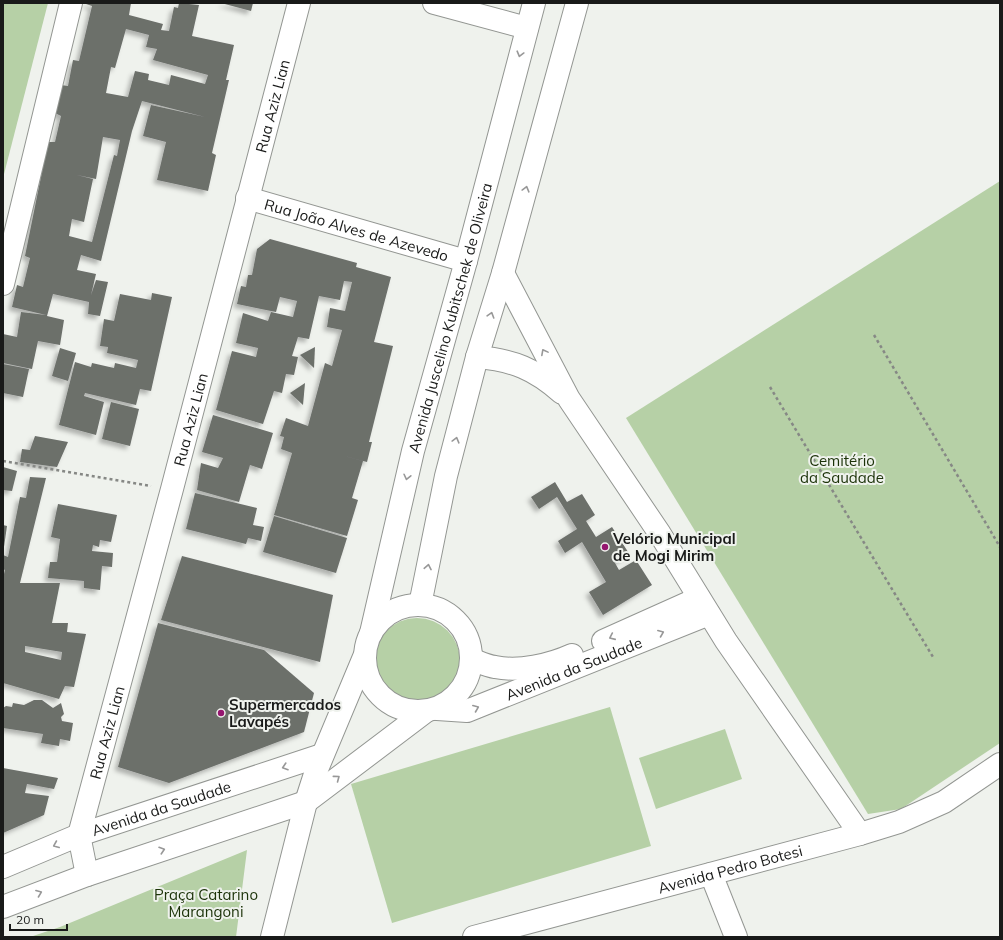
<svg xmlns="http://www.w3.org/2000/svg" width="1003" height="940" font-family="Mulish,sans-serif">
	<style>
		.green { fill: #b6d0a6 }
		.building { fill: #6c6f6b; fill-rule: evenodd; filter: url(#shadow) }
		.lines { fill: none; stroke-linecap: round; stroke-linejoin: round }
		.minor-casing { stroke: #939692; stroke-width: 24 }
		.secondary-casing { stroke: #939692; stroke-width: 24 }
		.path { stroke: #868885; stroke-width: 2.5; stroke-dasharray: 3 3; stroke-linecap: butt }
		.minor { stroke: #fff; stroke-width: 22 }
		.secondary { stroke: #fff; stroke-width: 22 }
		.oneway { stroke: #989898 }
		.poi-dot { fill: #95166f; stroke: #eff2ed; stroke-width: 1.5 }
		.labels { text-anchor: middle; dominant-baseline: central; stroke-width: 4; stroke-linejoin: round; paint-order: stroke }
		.street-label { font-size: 15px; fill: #191a19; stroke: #eff2ed }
		.park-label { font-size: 15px; fill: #1c3309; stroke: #eff2ed }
		.poi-label { font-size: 15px; font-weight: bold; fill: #191a19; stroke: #eff2ed; text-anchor: start }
	</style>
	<defs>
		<filter id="shadow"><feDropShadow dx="-3.5" dy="3.5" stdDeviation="2" flood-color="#0004"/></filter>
	</defs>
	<rect width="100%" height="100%" fill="#eff2ed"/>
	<g class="green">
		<polygon points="3,3 48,3 3,178"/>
		<polygon points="1000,181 1000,743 901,809 868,814 626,418"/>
		<circle cx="417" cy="661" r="43"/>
		<polygon points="610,707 651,846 392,923 351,784"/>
		<polygon points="725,729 742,779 656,809 639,758"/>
		<polygon points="247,850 236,937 30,937 60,927"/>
	</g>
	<g class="building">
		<path d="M83 3H131L129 15 163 24 161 30 169 31 174 7 178 8 179 3 199 5 192 36 234 45 226 80H229L212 153 216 155 208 191 157 180 166 142 143 136 151 105 205 117 142 101 132 131 101 261 81 255 77 270 96 274 91 295 96 280 108 282 100 316 88 314 89 302 53 294 47 316 64 320 60 345 38 341 32 369 3 363V334L17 337 21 312 46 315 12 307 17 285 23 287 30 258 25 256 48 142H55L61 116 51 111 61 85 68 86 73 60 79 61 92 6ZM126 29 149 35 146 47 157 49 153 60 208 75 205 84 171 75 169 85 148 80 149 74 135 71 128 97 106 93 111 67 115 68ZM103 137 120 140 117 156 114 155 92 242 69 236 72 219 84 222 93 179 77 175 96 179Z"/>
		<polygon points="221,3 253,3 251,11"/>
		<polygon points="270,239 357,263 356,267 391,277 374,342 393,346 369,442 372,442 367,462 333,453 363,461 352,498 358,500 347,536 274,515 292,453 281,449 284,437 280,436 286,418 308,426 325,363 332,366 342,330 327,327 330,308 345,311 352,282 344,281 340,300 319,296 309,339 298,337 292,356 298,357 294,375 286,374 282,393 274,391 263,424 216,410 232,351 256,357 258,348 236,343 243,313 268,321 271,312 293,317 297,301 280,297 276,312 237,304 241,286 246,287 248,275 252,275 257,249"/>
		<polygon points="152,293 172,297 151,391 140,389 136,405 85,393 84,396 104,402 96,435 59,425 75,362 91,367 92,363 114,368 115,363 136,368 138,360 107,353 108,347 100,346 104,319 114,321 120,294 151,300"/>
		<polygon points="315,347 314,368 300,355"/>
		<polygon points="60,348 76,353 68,381 52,376"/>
		<polygon points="3,364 29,369 23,397 3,393"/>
		<polygon points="305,383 303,405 290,393"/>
		<polygon points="111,402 139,409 130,446 102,439"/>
		<polygon points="213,415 273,433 262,469 250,465 239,502 197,490 201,463 218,468 223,458 202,452"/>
		<polygon points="35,436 68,442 57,467 20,462 22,449 30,450"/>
		<polygon points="3,467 17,471 12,491 3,490"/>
		<path d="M30 477 46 478 20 583H60L52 623H68L67 632 86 634 74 687 65 686 59 699 3 683V578L5 570 3 569V555L8 557 20 497 26 498ZM25 646 62 652 61 660 25 652Z"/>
		<polygon points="555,482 567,502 582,494 595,515 586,521 596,537 612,527 630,555 615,563 619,570 636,560 652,585 603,615 589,592 606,582 582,542 565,553 558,541 577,529 557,497 539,509 531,497"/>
		<polygon points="195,493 257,508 253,525 264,527 261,541 248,538 246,544 186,529"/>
		<polygon points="58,504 117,515 111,542 100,540 99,547 93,545 92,551 113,553 112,567 102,566 100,590 84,588 84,581 48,578 50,562 57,562 60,539 51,537"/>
		<polygon points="274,516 347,538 336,573 263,552"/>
		<polygon points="3,525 7,526 4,547 3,547"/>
		<polygon points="182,556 333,595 320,662 161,620"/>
		<polygon points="158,623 264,650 314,693 304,732 169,783 118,767"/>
		<polygon points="34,700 42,700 53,708 61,703 64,714 61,717 62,721 73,723 70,741 60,739 59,746 41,743 43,734 3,728 3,708 6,706 12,707 13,703 24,705"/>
		<polygon points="3,768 58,778 54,789 27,784 25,793 49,796 44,815 3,833"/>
	</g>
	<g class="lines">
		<defs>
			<g id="minor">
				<polyline points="434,3 527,28"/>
				<path id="s1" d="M247 198 466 261"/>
				<polyline points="503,273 569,399 660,534 726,641 860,834"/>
				<polyline points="3,284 71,3"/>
				<path d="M477 357C513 360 535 369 562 393"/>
				<polyline points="603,641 699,598"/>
				<path d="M471 659C479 662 487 666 495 667 519 672 550 665 572 655"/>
				<path id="s2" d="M437 709 467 711 709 614"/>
				<path id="s3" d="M3 867 79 835 322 755"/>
				<polyline points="711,874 736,937"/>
				<path id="s4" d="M87 875 79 835 172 489 299 3"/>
				<polyline points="3,907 87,875 306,802"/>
			</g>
			<g id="secondary">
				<circle cx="418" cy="658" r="53"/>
				<polyline points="420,605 446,476 477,357 503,273 577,3"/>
				<path id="s5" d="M371 633 413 451 466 261 534 3"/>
				<polyline points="306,802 425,712"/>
				<polyline points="272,937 306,802 315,774 364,657"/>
				<path id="s6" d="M474 937 860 834 899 822 944 802 1000 764"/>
			</g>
		</defs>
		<use href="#minor" class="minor-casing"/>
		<use href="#secondary" class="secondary-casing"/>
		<g class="path">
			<polyline points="874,335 1000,547"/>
			<polyline points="770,387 933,657"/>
			<polyline points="3,461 151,486"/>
		</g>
		<use href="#minor" class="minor"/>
		<use href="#secondary" class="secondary"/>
	</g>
	<defs><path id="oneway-chevron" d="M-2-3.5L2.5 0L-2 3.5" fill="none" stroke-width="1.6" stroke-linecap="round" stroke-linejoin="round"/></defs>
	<g class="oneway">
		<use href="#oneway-chevron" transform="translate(520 54) rotate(105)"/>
		<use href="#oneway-chevron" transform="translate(526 189) rotate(-75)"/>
		<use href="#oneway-chevron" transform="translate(491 315) rotate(-73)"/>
		<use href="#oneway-chevron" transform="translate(544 352) rotate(-118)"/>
		<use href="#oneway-chevron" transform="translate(456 440) rotate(-75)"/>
		<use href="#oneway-chevron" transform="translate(407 477) rotate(103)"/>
		<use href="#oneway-chevron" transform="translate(428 567) rotate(-79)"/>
		<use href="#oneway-chevron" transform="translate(661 633) rotate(-22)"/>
		<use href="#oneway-chevron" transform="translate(612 637) rotate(156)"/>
		<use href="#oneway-chevron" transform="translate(476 708) rotate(-22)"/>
		<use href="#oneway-chevron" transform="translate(285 767) rotate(162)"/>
		<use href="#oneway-chevron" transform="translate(337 778) rotate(-37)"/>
		<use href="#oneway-chevron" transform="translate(56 845) rotate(157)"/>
		<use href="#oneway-chevron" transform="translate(162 850) rotate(-18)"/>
		<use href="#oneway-chevron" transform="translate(39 893) rotate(-21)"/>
	</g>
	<g class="poi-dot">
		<circle cx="605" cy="547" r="4"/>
		<circle cx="221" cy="713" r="4"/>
	</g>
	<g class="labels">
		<g class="street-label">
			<text stroke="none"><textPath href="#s4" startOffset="795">Rua Aziz Lian</textPath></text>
			<text stroke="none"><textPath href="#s1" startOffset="114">Rua João Alves de Azevedo</textPath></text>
			<text stroke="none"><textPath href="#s5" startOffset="325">Avenida Juscelino Kubitschek de Oliveira</textPath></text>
			<text stroke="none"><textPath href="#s4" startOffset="471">Rua Aziz Lian</textPath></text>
			<text stroke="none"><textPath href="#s2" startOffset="145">Avenida da Saudade</textPath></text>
			<text stroke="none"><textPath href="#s4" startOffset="147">Rua Aziz Lian</textPath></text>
			<text stroke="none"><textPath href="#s3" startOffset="169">Avenida da Saudade</textPath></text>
			<text stroke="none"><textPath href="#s6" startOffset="265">Avenida Pedro Botesi</textPath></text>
		</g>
		<g class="park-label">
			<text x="842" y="460">Cemitério<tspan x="842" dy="17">da Saudade</tspan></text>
			<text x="206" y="894">Praça Catarino<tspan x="206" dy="17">Marangoni</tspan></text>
		</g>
		<g class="poi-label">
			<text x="613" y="538">Velório Municipal<tspan x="613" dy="17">de Mogi Mirim</tspan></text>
			<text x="229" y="704">Supermercados<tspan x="229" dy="17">Lavapés</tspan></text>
		</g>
	</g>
	<rect width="1003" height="940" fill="none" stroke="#191a19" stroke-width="8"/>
	<path d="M10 924v6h57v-6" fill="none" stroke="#191a19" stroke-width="2"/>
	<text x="16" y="924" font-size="12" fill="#191a19" stroke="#eff2ed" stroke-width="3" paint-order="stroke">20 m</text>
</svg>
